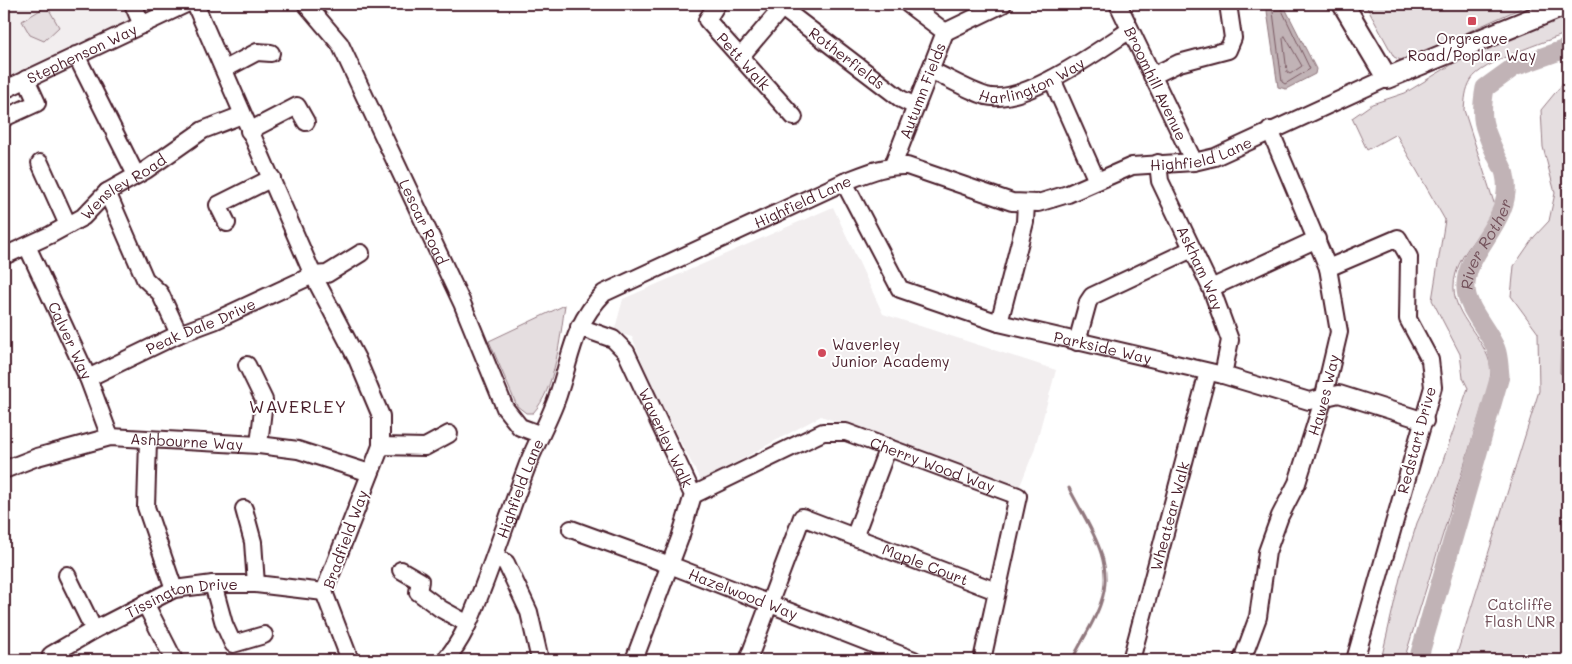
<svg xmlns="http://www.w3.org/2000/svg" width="1572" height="664" font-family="Mali,sans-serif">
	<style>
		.built { fill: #f2eeef }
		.green { fill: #e5dee0; stroke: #987e86 }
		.water { fill: #c1b3b6; stroke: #91787e }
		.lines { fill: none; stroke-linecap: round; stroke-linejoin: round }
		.shore { stroke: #7a5a63; stroke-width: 1 }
		.stream { stroke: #91787e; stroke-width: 3 }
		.river { stroke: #c1b3b6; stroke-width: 19 }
		.minor-casing { stroke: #4a1f2b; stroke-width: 20 }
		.major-casing { stroke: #4a1f2b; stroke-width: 24 }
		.minor { stroke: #fff; stroke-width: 16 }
		.major { stroke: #fff; stroke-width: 20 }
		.poi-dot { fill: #d1495b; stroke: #fff; stroke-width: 2 }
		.labels { text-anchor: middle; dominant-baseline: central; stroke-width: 4; stroke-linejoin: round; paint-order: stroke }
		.poi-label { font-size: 15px; fill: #4a1f2b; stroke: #fff }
		.street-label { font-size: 15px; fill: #4a1f2b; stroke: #fff }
		.park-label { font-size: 15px; fill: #714f58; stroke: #fff }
		.water-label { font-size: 16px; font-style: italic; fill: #74535c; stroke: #fff }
		.quarter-label { font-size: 18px; letter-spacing: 1px; fill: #4a1f2b; stroke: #fff }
	</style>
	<rect width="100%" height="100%" fill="#fff"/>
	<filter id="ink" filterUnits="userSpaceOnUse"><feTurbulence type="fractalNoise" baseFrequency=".02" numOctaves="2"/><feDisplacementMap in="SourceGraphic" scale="10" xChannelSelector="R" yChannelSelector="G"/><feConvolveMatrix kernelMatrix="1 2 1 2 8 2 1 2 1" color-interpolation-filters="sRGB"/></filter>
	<g filter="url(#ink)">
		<g class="built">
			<polygon points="4,4 189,4 4,99"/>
			<polygon points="833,207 883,314 1056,370 1034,451 1019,488 821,416 701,481 656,395 632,337 614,332 623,299"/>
		</g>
		<g class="green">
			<polygon points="1365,4 1530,4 1403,61 1394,57"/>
			<polygon points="47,6 59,27 44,41 30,35 22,21"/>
			<path d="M1568 15V33C1547 41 1481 62 1471 80 1465 90 1465 100 1464 110L1497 212C1483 230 1462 251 1456 273 1444 313 1487 335 1491 369 1491 374 1490 380 1489 385L1404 660H1381L1400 578 1417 523 1437 478 1468 388 1463 378 1460 354 1432 300 1445 220 1396 134 1367 150 1352 118 1372 104 1405 93 1456 62Z"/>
			<polygon points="1568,81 1568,660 1455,660 1539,391 1538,333 1511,296 1514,266 1534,237 1549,221 1555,193 1543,147 1541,110 1564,82"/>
			<path d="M565 305C560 337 556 388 533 413H526L517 406 489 341Z"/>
		</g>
		<g class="water">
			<polygon points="1266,4 1283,4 1316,69 1315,74 1286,89 1278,87"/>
			<polygon points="1561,331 1568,333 1568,378 1560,373"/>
		</g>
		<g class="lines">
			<g class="shore">
				<polyline points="1272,4 1282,82 1285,84 1310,69 1279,4"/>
				<polygon points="1285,36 1302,66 1290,74 1287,72 1283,39"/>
			</g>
			<path class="stream" d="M1069 488C1087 524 1116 560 1101 602 1095 622 1081 641 1072 660"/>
			<path class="river" id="s1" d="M1418 660 1500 376C1499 367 1499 357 1496 349 1488 328 1464 307 1466 284 1467 248 1515 219 1505 175 1504 169 1500 163 1497 157 1484 128 1479 121 1485 88L1514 67 1568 48"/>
			<defs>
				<g id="minor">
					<polyline points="133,4 142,25"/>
					<polyline points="195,4 313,275 357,359 381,416 381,446 324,592 350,660"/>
					<path id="s2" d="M306 4 340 44 462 303 505 408 520 427 539 434"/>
					<path id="s3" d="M717 4 707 20 794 117"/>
					<path id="s4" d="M1118 4 1194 162"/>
					<path id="s5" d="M782 8 901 99 915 106"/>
					<polyline points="945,32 1003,4"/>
					<polyline points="76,55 136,175"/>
					<polyline points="741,56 785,4"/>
					<polyline points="225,69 257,52 271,53"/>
					<path id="s6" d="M930 70C948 78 967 90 986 96 1023 106 1099 50 1130 30"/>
					<polyline points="1152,76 1179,63 1228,50 1233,38 1228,4"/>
					<polyline points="1052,79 1097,181"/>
					<path id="s7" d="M4 90 186 4"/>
					<polyline points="4,118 37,103 26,79"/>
					<polyline points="249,131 297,106 306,122"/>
					<polyline points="40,163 68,225"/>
					<path id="s8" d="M1158 163 1160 181 1211 288 1230 340 1223 375"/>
					<path id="s9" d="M893 165 945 32 908 4"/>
					<path id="s10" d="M844 182 900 289 999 323 1223 375 1309 401 1339 394 1425 421"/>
					<polyline points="107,192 145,279 160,293 179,334"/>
					<polyline points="227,223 218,205 272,178"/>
					<path id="s11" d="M27 246 88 378 110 437"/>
					<path id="s12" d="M4 256 50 235 83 217 107 192 146 170 203 130 242 115"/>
					<polyline points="1328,268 1398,238 1409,257 1408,319 1430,360 1433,387 1355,660"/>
					<polyline points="1211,288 1317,239"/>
					<polyline points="999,323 1025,222 1026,203"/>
					<path id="s13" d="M579 327 613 339 626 352 693 495 680 538 634 660"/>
					<polyline points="1077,342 1088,302 1092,296 1192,249"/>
					<polyline points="247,365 264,400 259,445"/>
					<path id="s14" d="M88 378 179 334 214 321 313 275 327 274 361 253"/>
					<polyline points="148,441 146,507 174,589"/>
					<polyline points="381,446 425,447 449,434"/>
					<path id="s15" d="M4 470 37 457 110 437 259 445 298 450 370 473"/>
					<path id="s16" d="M693 495 823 432H846L1018 496 982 660"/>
					<polyline points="244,509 253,542 256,584"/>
					<path id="s17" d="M571 529 670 565 914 660"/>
					<polyline points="855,535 888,447"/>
					<polyline points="495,556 506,563 529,612 540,660"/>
					<polyline points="401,570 420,581 418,592 441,609 468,624"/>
					<polyline points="67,575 94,630"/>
					<polyline points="213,584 224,624 233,644 264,635"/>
					<polyline points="145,603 174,660"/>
					<path id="s18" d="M51 655 94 630 174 589 213 584H256L324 592"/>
					<path id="s19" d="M445 660C464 639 473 613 483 587 498 548 511 508 526 469 535 444 552 416 559 392 572 353 573 325 604 293L844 182C865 174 884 165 907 166L1012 202 1038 203 1068 194 1132 166 1194 162 1215 157 1387 78"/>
					<path id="s20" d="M748 660 802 517 996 591"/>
					<path id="s21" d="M1131 660 1208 372"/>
					<path id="s22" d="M1242 660 1258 617 1267 552 1280 516 1297 483 1322 404 1339 332 1328 268 1270 130"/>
				</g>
				<polyline id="major" points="1343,4 1387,78 1568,4"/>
			</defs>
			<use href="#minor" class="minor-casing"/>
			<use href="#major" class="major-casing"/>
			<use href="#minor" class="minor"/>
			<use href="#major" class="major"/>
		</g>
	</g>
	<g class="poi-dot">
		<rect x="1467" y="16" width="10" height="10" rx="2.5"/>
		<circle cx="822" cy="353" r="5"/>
	</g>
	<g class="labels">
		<g class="poi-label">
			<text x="1472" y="38">Orgreave<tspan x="1472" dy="17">Road/Poplar Way</tspan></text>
			<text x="832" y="344" text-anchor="start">Waverley<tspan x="832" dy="17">Junior Academy</tspan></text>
		</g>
		<g class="street-label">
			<text stroke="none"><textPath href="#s7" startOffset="86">Stephenson Way</textPath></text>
			<text stroke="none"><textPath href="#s5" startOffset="82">Rotherfields</textPath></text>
			<text stroke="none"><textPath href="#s3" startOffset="74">Pett Walk</textPath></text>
			<text stroke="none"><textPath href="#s6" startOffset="111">Harlington Way</textPath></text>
			<text stroke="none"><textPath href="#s4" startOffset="88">Broomhill Avenue</textPath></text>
			<text stroke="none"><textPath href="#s9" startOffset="80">Autumn Fields</textPath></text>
			<text stroke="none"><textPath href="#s19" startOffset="1041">Highfield Lane</textPath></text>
			<text stroke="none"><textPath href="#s12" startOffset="139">Wensley Road</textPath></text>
			<text stroke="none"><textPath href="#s19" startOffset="621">Highfield Lane</textPath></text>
			<text stroke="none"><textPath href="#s2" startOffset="249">Lescar Road</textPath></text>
			<text stroke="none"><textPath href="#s8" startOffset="114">Askham Way</textPath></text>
			<text stroke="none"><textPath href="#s14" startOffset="124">Peak Dale Drive</textPath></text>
			<text stroke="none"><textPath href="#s11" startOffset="104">Calver Way</textPath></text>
			<text stroke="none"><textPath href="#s10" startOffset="332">Parkside Way</textPath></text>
			<text stroke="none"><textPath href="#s22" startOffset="279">Hawes Way</textPath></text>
			<text stroke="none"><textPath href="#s13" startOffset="149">Waverley Walk</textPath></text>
			<text transform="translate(1416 440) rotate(-75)">Redstart Drive</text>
			<text stroke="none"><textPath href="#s15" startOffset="188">Ashbourne Way</textPath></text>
			<text stroke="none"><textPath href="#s16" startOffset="260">Cherry Wood Way</textPath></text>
			<text stroke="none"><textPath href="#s19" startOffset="188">Highfield Lane</textPath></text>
			<text stroke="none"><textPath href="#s21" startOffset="149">Wheatear Walk</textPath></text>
			<text transform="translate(345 539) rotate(-70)">Bradfield Way</text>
			<text stroke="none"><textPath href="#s20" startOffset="285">Maple Court</textPath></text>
			<text stroke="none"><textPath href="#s17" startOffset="184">Hazelwood Way</textPath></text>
			<text stroke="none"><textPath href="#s18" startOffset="145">Tissington Drive</textPath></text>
		</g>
		<g class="park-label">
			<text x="1520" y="604">Catcliffe<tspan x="1520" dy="17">Flash LNR</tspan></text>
		</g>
		<g class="water-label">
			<text stroke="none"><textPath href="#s1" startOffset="440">River Rother</textPath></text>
		</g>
		<g class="quarter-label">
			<text x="298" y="406">WAVERLEY</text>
		</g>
	</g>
	<rect width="1572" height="664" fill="none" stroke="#fff" stroke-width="20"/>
	<rect x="10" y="10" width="1552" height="644" fill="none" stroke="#4a1f2b" stroke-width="2" filter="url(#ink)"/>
</svg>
